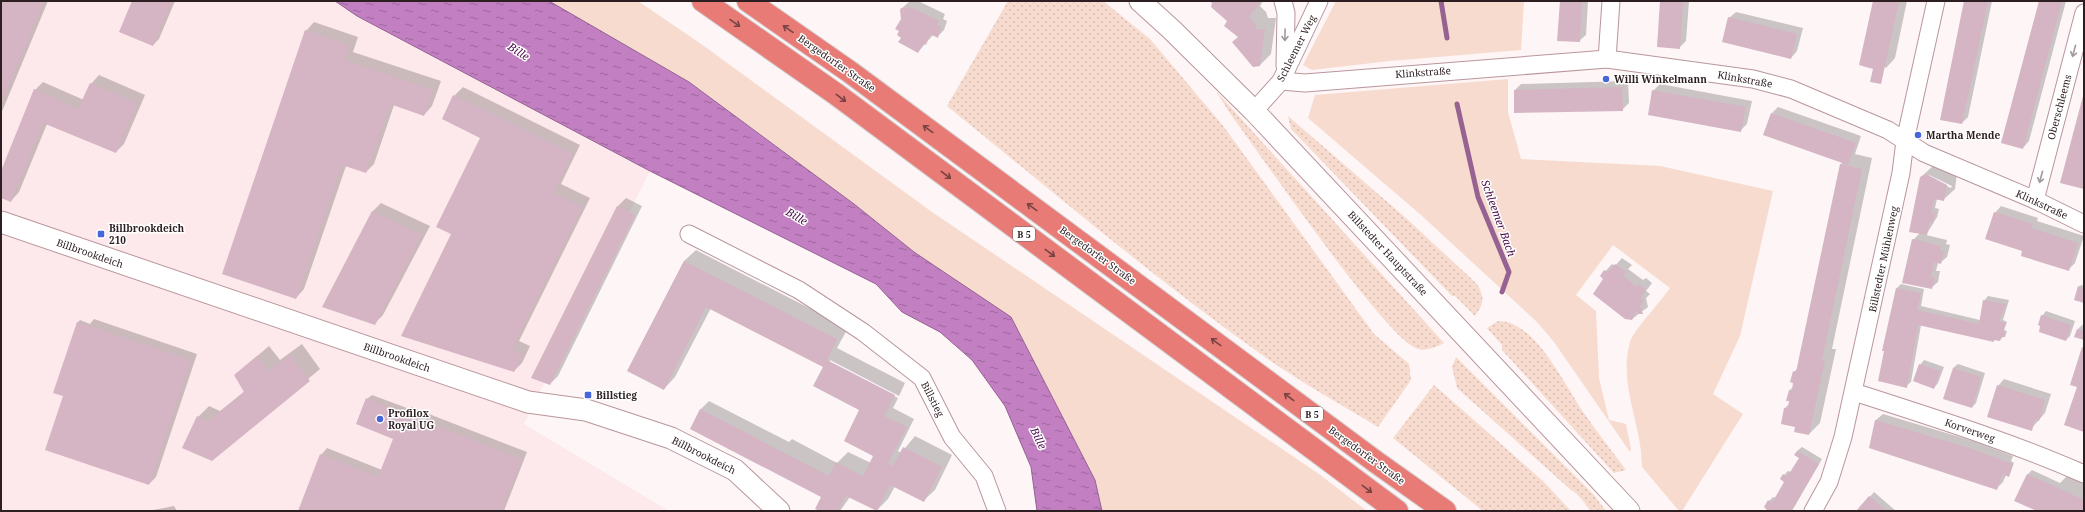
<svg xmlns="http://www.w3.org/2000/svg" width="2085" height="512" font-family="'Noto Serif',serif">
	<style>
		.built { fill: #fde9ec }
		.grass { fill: url(#grass-dots) }
		.park { fill: #f7dbcf }
		.water { fill: url(#water-ripples); stroke: #956292 }
		.shadow { fill: #0003; fill-rule: evenodd }
		.lines { fill: none; stroke-linecap: round; stroke-linejoin: round }
		.stream { stroke: #956292; stroke-width: 5 }
		.building { fill: #d5b4c4 }
		.minor-casing { stroke: #b9969c; stroke-width: 19 }
		.tertiary-casing { stroke: #b9969c; stroke-width: 23 }
		.trunk-casing { stroke: #d5d2d3; stroke-width: 24 }
		.minor { stroke: #fff; stroke-width: 17 }
		.tertiary { stroke: #fff; stroke-width: 21 }
		.trunk { stroke: #e87b76; stroke-width: 22 }
		.oneway { stroke: #774343 }
		.oneway2 { stroke: #a09a9b }
		.poi-dot { fill: #4666d9; stroke: #fff; stroke-width: 1.5 }
		.labels { text-anchor: middle; dominant-baseline: central; stroke-width: 3; stroke-linejoin: round; paint-order: stroke }
		.shield { fill: #fff; stroke: #6b6264; stroke-width: 1 }
		.shield-label { font-size: 9px; font-weight: bold; fill: #2c1e21 }
		.street-label { font-size: 10px; fill: #2c1e21; stroke: #fff }
		.poi-label { font-size: 10px; font-weight: bold; fill: #2c1e21; stroke: #fff; text-anchor: start }
		.water-label { font-size: 11px; font-style: italic; fill: #4c0e4d; stroke: #fff }
	</style>
	<defs>
		<pattern id="grass-dots" width="8" height="8" patternUnits="userSpaceOnUse"><rect width="8" height="8" fill="#f7dbcf"/><path d="M2 2h.1M6 6h.1" fill="none" stroke="#d4bcb1" stroke-width="1.8" stroke-linecap="round"/></pattern>
		<pattern id="water-ripples" width="26" height="14" patternUnits="userSpaceOnUse"><rect width="26" height="14" fill="#c27fc2"/><path d="M2 4q2-2 4 0t4 0M15 11q2-2 4 0t4 0" fill="none" stroke="#9e679d"/></pattern>
	</defs>
	<rect width="100%" height="100%" fill="#fdf5f6"/>
	<polygon class="built" points="1,1 335,1 357,16 650,171 524,424 669,511 1,511"/>
	<g class="grass">
		<path d="M1008 1H1103L1150 39 1224 127 1374 334 1409 364 1411 380 1378 427C1340 404 1301 382 1265 357 1155 279 1052 191 947 106Z"/>
		<path d="M1216 91 1444 343C1436 347 1427 351 1418 349 1387 341 1256 148 1229 112Z"/>
		<path d="M1288 116 1407 219 1477 284C1485 298 1484 303 1475 316L1455 296H1452L1291 129Z"/>
		<path d="M1498 321C1536 320 1566 389 1586 416 1599 435 1613 452 1626 470L1614 473 1502 350V345L1487 328Z"/>
		<path d="M1456 357 1594 495 1606 511H1591C1584 503 1580 495 1571 490L1457 388 1452 367Z"/>
		<polygon points="1434,385 1543,481 1571,511 1483,511 1393,438"/>
	</g>
	<g class="park">
		<polygon points="549,1 638,1 704,46 932,212 1319,474 1367,511 1102,511 1095,480 954,278 914,252 786,153 689,82"/>
		<polygon points="1336,1 1524,1 1521,50 1390,61 1312,70 1303,65"/>
		<path d="M1508 79V112L1521 159 1660 166 1773 191 1740 336 1713 394 1743 414 1682 511H1679L1642 467C1642 425 1618 384 1630 342 1633 331 1662 300 1670 288L1613 245 1576 295 1596 311 1599 378 1609 420 1626 424 1631 449 1630 452 1554 342 1537 322 1421 215 1308 118 1315 95Z"/>
	</g>
	<polygon class="water" points="335,1 549,1 689,82 854,204 914,252 1011,317 1095,480 1102,511 1037,511 1031,467 1005,406 972,360 940,332 902,312 876,284 650,171 357,16"/>
	<g class="shadow">
		<polygon points="1,1 48,1 1,114"/>
		<polygon points="133,1 175,1 159,39 153,45"/>
		<polygon points="918,1 945,14 943,19 947,21 944,30 937,37 933,35 918,52 902,38 902,8 909,2"/>
		<polygon points="1211,1 1263,1 1260,6 1266,12 1268,18 1276,18 1271,54 1260,65 1229,21"/>
		<polygon points="1561,1 1588,1 1586,35 1579,41"/>
		<polygon points="1661,1 1689,1 1686,41 1679,48"/>
		<polygon points="1874,1 1907,1 1895,58 1886,68 1884,66 1881,83 1874,69"/>
		<polygon points="1966,1 1992,1 1968,117 1962,123"/>
		<polygon points="2039,1 2066,1 2029,141 2023,148"/>
		<polygon points="1736,12 1803,28 1797,51 1791,58 1729,18"/>
		<polygon points="314,22 358,37 353,52 441,81 432,106 424,115 394,105 374,164 366,172 346,166 304,289 296,298 306,31"/>
		<polygon points="99,75 145,95 124,144 116,152 47,124 19,192 11,201 1,197 1,173 35,90 43,82 84,100 91,84"/>
		<polygon points="1628,81 1629,103 1622,110 1515,90 1521,84"/>
		<polygon points="1660,84 1752,101 1747,124 1741,130 1653,91"/>
		<polygon points="463,87 580,145 561,184 590,198 519,341 530,346 522,363 514,371 453,234 482,137 454,96"/>
		<polygon points="1778,107 1861,136 1855,154 1872,158 1832,349 1836,349 1820,423 1809,434 1796,426 1785,408 1790,403 1790,390 1794,386 1794,372 1798,368 1841,164 1843,162 1772,113"/>
		<path d="M1933 166 1957 173 1955 189 1943 200 1937 199 1935 208 1939 209 1937 217 1926 235 1947 240 1946 244 1950 245 1947 257 1940 263H1938L1936 271H1940L1938 282 1931 288 1913 240 1920 233 1921 177ZM1929 175 1952 186 1951 188 1929 177Z"/>
		<polygon points="626,198 642,206 558,376 550,384 617,207"/>
		<polygon points="381,203 430,226 383,315 375,323 373,211"/>
		<polygon points="2001,206 2038,218 2037,221 2084,236 2075,263 2068,270 2023,250 1995,213"/>
		<polygon points="696,250 848,328 837,348 905,383 899,396 830,360 830,363 898,398 893,408 914,419 898,451 901,453 915,436 952,455 935,490 923,501 895,486 888,499 877,510 850,497 840,511 822,511 823,497 691,428 701,409 709,401 789,442 792,439 837,463 848,452 871,463 874,456 860,411 824,367 711,308 675,377 664,389 628,370 684,261"/>
		<polygon points="1622,258 1632,265 1628,269 1643,280 1646,278 1652,283 1646,291 1650,294 1646,298 1648,307 1632,319 1605,279 1601,276 1612,264 1615,266"/>
		<polygon points="1901,284 1924,289 1921,306 1980,320 1984,301 1988,296 2009,300 2003,320 2007,322 2004,330 2007,331 2006,334 2000,340 1996,339 1993,341 1921,325 1911,382 1906,386 1897,288"/>
		<polygon points="2081,285 2084,286 2084,302 2079,287"/>
		<polygon points="2046,311 2075,321 2070,336 2066,340 2042,326 2042,316"/>
		<polygon points="94,319 197,354 156,477 149,484 65,393 54,393 78,322 80,320 90,324"/>
		<polygon points="2082,325 2084,326 2084,339 2078,329"/>
		<polygon points="302,344 320,369 211,460 198,417 209,406 220,411 245,391 235,375 269,346 280,360"/>
		<polygon points="1924,360 1944,367 1938,383 1934,388 1920,365"/>
		<polygon points="1958,364 1985,373 1976,403 1972,407 1953,368"/>
		<polygon points="2004,379 2051,394 2045,413 2031,429 1998,386"/>
		<polygon points="372,395 407,408 405,412 411,407 527,452 504,511 299,511 321,455 327,448 382,470 394,438 367,399"/>
		<polygon points="1883,414 1973,441 2013,456 2011,461 2014,463 2010,474 2009,476 2006,475 2003,482 1996,489 1870,447 1876,420"/>
		<polygon points="1802,447 1822,459 1792,511 1769,511 1769,501 1773,497 1776,498 1786,482 1784,475 1788,471 1791,472 1800,457 1797,451"/>
		<polygon points="2032,470 2060,483 2067,476 2084,484 2084,511 2039,511 2028,474"/>
		<polygon points="1874,492 1896,511 1858,511"/>
		<polygon points="174,506 177,511 148,511"/>
	</g>
	<g class="lines">
		<g class="stream">
			<polyline points="1441,1 1447,38"/>
			<polyline points="1457,104 1478,197 1509,272 1502,292"/>
		</g>
	</g>
	<g class="building">
		<polygon points="1,1 44,1 1,104"/>
		<polygon points="132,1 172,1 153,46 119,32"/>
		<polygon points="1209,1 1260,2 1249,17 1255,23 1256,29 1265,29 1260,66 1253,67 1232,42 1238,37 1224,26 1227,21 1211,7 1212,3"/>
		<polygon points="1560,1 1582,1 1580,42 1557,41"/>
		<polygon points="1660,1 1683,1 1680,49 1657,47"/>
		<polygon points="1873,1 1899,1 1881,84 1870,82 1873,69 1859,65"/>
		<polygon points="1964,1 1988,1 1962,124 1940,120"/>
		<polygon points="2039,1 2062,1 2023,149 2001,143"/>
		<polygon points="908,6 939,21 937,26 941,27 938,38 930,34 926,45 924,43 918,53 898,42 901,38 897,35 899,31 895,29 901,19 900,10 901,8 907,8"/>
		<polygon points="1728,17 1797,34 1791,59 1722,42"/>
		<polygon points="305,30 350,45 345,60 433,90 424,116 390,104 366,173 342,165 296,299 222,274"/>
		<polygon points="90,83 137,103 116,153 43,123 11,202 1,198 1,171 34,89 78,109"/>
		<polygon points="1622,87 1623,111 1514,113 1514,90"/>
		<polygon points="1652,90 1746,107 1741,132 1648,115"/>
		<polygon points="453,95 572,153 553,193 582,207 512,349 523,355 514,372 401,336 451,234 436,227 480,138 442,119"/>
		<polygon points="2083,96 2084,96 2084,189 2060,183"/>
		<polygon points="1771,113 1856,143 1848,165 1763,135"/>
		<polygon points="1840,164 1862,169 1822,360 1825,360 1809,435 1794,432 1795,427 1781,424 1784,408 1788,408 1789,401 1786,401 1789,390 1792,391 1793,383 1790,382 1793,371 1796,372"/>
		<polygon points="1926,174 1947,185 1944,201 1934,199 1931,213 1935,213 1933,223 1930,222 1927,235 1909,232 1920,177"/>
		<polygon points="617,206 635,215 550,385 531,378"/>
		<polygon points="372,211 422,235 375,325 322,307"/>
		<polygon points="1994,212 2033,224 2031,228 2078,243 2069,271 2021,256 2022,251 1985,239"/>
		<polygon points="1912,239 1941,246 1940,251 1944,251 1941,264 1934,262 1931,277 1935,278 1932,289 1902,283"/>
		<polygon points="684,261 837,339 827,360 895,395 884,416 907,427 888,463 893,466 903,447 942,467 924,502 890,485 877,511 846,496 838,511 820,511 815,509 821,497 690,429 700,409 829,476 836,462 863,476 873,456 844,441 859,410 813,386 823,367 706,307 664,390 627,371"/>
		<polygon points="1615,264 1626,272 1623,276 1637,287 1638,284 1646,290 1640,298 1644,300 1640,306 1643,314 1638,314 1637,310 1632,320 1625,319 1593,294 1603,279 1600,276 1604,270 1608,272"/>
		<polygon points="2078,286 2084,288 2084,303 2074,300"/>
		<polygon points="1896,288 1921,293 1917,310 1979,324 1983,300 2006,304 1999,321 2006,323 2003,332 2006,333 2005,337 2001,337 2000,341 1994,340 1994,342 1918,325 1907,388 1878,381 1884,351 1882,351"/>
		<polygon points="2041,315 2071,325 2066,341 2039,332 2040,326 2038,325"/>
		<polygon points="77,322 191,360 149,485 45,450 63,396 53,393"/>
		<polygon points="2077,329 2084,331 2084,340 2074,337"/>
		<polygon points="2082,347 2084,348 2084,432 2064,425 2077,387 2070,385"/>
		<polygon points="290,355 310,381 212,461 182,448 197,416 208,422 244,392 234,375 257,356 268,371"/>
		<polygon points="1919,364 1940,371 1934,389 1913,381"/>
		<polygon points="1953,368 1981,377 1972,408 1943,399"/>
		<polygon points="1997,385 2045,400 2039,421 2035,419 2032,431 1987,417"/>
		<polygon points="366,398 521,459 501,511 298,511 320,454 378,477 393,439 356,424"/>
		<polygon points="1875,420 1966,447 2013,464 2009,477 2002,474 1997,490 1869,448"/>
		<polygon points="1797,451 1819,464 1791,511 1768,511 1764,507 1768,500 1772,503 1784,482 1780,479 1783,474 1787,477 1799,458 1794,455"/>
		<polygon points="2027,474 2084,500 2084,511 2037,511 2014,501"/>
		<polygon points="1869,496 1880,505 1887,511 1856,511"/>
	</g>
	<g class="lines">
		<defs>
			<g id="minor">
				<polyline points="1283,1 1286,13 1285,66"/>
				<polyline points="1607,59 1611,1"/>
				<polyline points="1281,81 1305,83 1607,59 1753,79 1791,89 1888,130 1924,153 2035,200 2084,224"/>
				<polyline points="1254,111 1281,81 1319,1"/>
				<polyline points="2035,200 2084,13"/>
				<polyline points="689,234 799,290 863,332 922,378 952,437 984,476 997,511"/>
				<path d="M1854 392C1931 417 2009 441 2084 474"/>
				<polyline points="1813,511 1829,482 1843,437 1901,173 1905,141 1936,1"/>
			</g>
			<g id="tertiary">
				<polyline points="1140,1 1172,30 1254,111 1629,511"/>
				<polyline points="1,222 528,402 586,410 671,438 735,470 779,511"/>
			</g>
			<g id="trunk">
				<polyline points="703,1 836,94 1397,511"/>
				<polyline points="748,1 850,72 1376,462 1445,511"/>
			</g>
		</defs>
		<use href="#minor" class="minor-casing"/>
		<use href="#tertiary" class="tertiary-casing"/>
		<use href="#trunk" class="trunk-casing"/>
		<use href="#minor" class="minor"/>
		<use href="#tertiary" class="tertiary"/>
		<use href="#trunk" class="trunk"/>
	</g>
	<defs><path id="oneway-shaft" d="M-6 0H5M1.5-3L5.5 0L1.5 3" fill="none" stroke-width="1.6" stroke-linecap="round" stroke-linejoin="round"/></defs>
	<g class="oneway">
		<use href="#oneway-shaft" transform="translate(735 23) rotate(35)"/>
		<use href="#oneway-shaft" transform="translate(788 29) rotate(-145)"/>
		<use href="#oneway-shaft" transform="translate(841 98) rotate(37)"/>
		<use href="#oneway-shaft" transform="translate(928 129) rotate(-144)"/>
		<use href="#oneway-shaft" transform="translate(946 175) rotate(37)"/>
		<use href="#oneway-shaft" transform="translate(1032 207) rotate(-144)"/>
		<use href="#oneway-shaft" transform="translate(1050 253) rotate(37)"/>
		<use href="#oneway-shaft" transform="translate(1216 342) rotate(-144)"/>
		<use href="#oneway-shaft" transform="translate(1289 397) rotate(-143)"/>
		<use href="#oneway-shaft" transform="translate(1367 489) rotate(37)"/>
	</g>
	<g class="oneway2">
		<use href="#oneway-shaft" transform="translate(1285 35) rotate(91)"/>
		<use href="#oneway-shaft" transform="translate(2074 51) rotate(105)"/>
		<use href="#oneway-shaft" transform="translate(2041 177) rotate(105)"/>
	</g>
	<g class="poi-dot">
		<circle cx="1606" cy="79" r="4"/>
		<circle cx="1918" cy="135" r="4"/>
		<rect x="97" y="230" width="8" height="8" rx="2"/>
		<rect x="584" y="391" width="8" height="8" rx="2"/>
		<circle cx="380" cy="419" r="4"/>
	</g>
	<g class="labels">
		<g class="shield">
			<rect x="1013" y="227" width="22" height="14" rx="3"/>
			<rect x="1301" y="407" width="22" height="14" rx="3"/>
		</g>
		<g class="shield-label">
			<text x="1024" y="234">B 5</text>
			<text x="1312" y="414">B 5</text>
		</g>
		<g class="street-label">
			<text transform="translate(1296 48) rotate(-63)">Schleemer Weg</text>
			<text transform="translate(837 63) rotate(35)">Bergedorfer Straße</text>
			<text transform="translate(1423 72) rotate(-4)">Klinkstraße</text>
			<text transform="translate(1745 79) rotate(10)">Klinkstraße</text>
			<text transform="translate(2059 107) rotate(-75)">Oberschleems</text>
			<text transform="translate(2042 204) rotate(25)">Klinkstraße</text>
			<text transform="translate(90 253) rotate(19)">Billbrookdeich</text>
			<text transform="translate(1388 253) rotate(47)">Billstedter Hauptstraße</text>
			<text transform="translate(1098 255) rotate(36)">Bergedorfer Straße</text>
			<text transform="translate(1883 259) rotate(-78)">Billstedter Mühlenweg</text>
			<text transform="translate(397 357) rotate(19)">Billbrookdeich</text>
			<text transform="translate(933 399) rotate(63)">Billstieg</text>
			<text transform="translate(1970 430) rotate(19)">Korverweg</text>
			<text transform="translate(704 455) rotate(27)">Billbrookdeich</text>
			<text transform="translate(1367 455) rotate(36)">Bergedorfer Straße</text>
		</g>
		<g class="poi-label">
			<text x="1614" y="79">Willi Winkelmann</text>
			<text x="1926" y="135">Martha Mende</text>
			<text x="109" y="228">Billbrookdeich<tspan x="109" dy="12">210</tspan></text>
			<text x="596" y="395">Billstieg</text>
			<text x="388" y="413">Profilox<tspan x="388" dy="12">Royal UG</tspan></text>
		</g>
		<g class="water-label">
			<text transform="translate(519 51) rotate(32)">Bille</text>
			<text transform="translate(797 216) rotate(30)">Bille</text>
			<text transform="translate(1499 218) rotate(70)">Schleemer Bach</text>
			<text transform="translate(1039 438) rotate(64)">Bille</text>
		</g>
	</g>
	<rect width="2085" height="512" fill="none" stroke="#2c1e21" stroke-width="4"/>
</svg>
